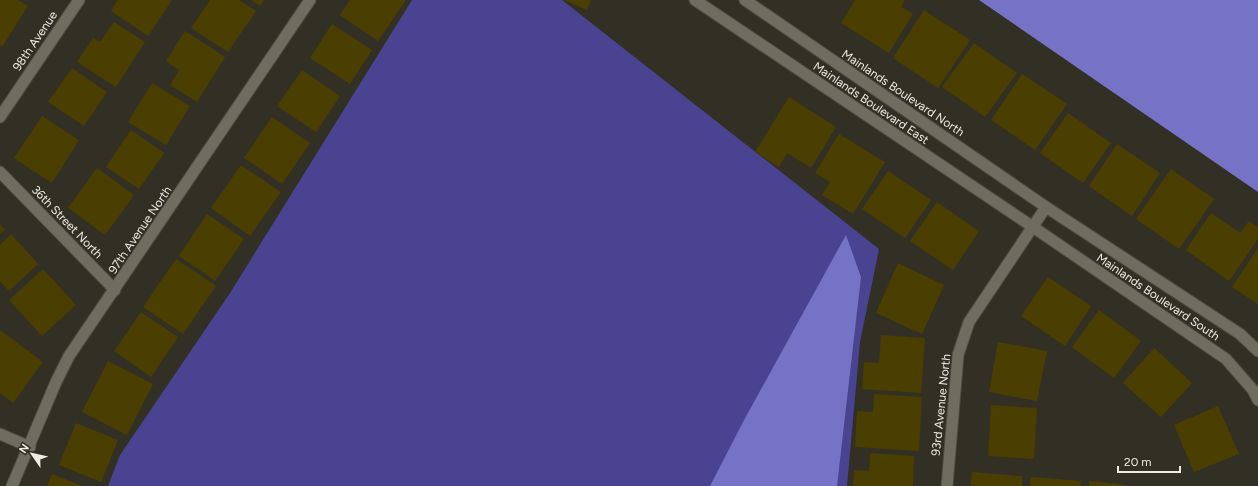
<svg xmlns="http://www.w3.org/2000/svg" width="1258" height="486" font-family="Figtree,sans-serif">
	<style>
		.green { fill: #494391 }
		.water { fill: #7673c7 }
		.building { fill: #4a3f01 }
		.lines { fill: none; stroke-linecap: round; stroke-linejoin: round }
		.minor-casing { stroke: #4d4b40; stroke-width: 13 }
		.tertiary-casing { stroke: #4d4b40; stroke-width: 13 }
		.minor { stroke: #6f6d5f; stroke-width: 11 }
		.tertiary { stroke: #6f6d5f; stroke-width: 11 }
		.labels { text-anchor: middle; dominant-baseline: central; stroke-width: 3.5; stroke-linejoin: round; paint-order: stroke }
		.street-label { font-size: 12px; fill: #edebe3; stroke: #323024 }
	</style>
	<rect width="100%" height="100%" fill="#323024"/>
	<polygon class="green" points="412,0 562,0 879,249 860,342 847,486 108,486 120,455 230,293"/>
	<g class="water">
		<polygon points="979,0 1258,0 1258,192"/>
		<polygon points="846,235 861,277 837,486 710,486 743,422"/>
	</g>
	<g class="building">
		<polygon points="0,0 18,0 28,6 2,47 0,45"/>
		<polygon points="118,0 172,0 148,36 111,11"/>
		<polygon points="210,0 239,0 256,11 228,52 191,28"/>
		<polygon points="251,0 264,0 260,6"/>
		<polygon points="350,0 406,0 378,41 340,15"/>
		<polygon points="564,0 591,0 587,10"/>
		<polygon points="855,0 905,0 901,7 913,14 889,53 841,23"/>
		<polygon points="924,10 970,40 938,88 893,58"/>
		<polygon points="114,22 145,42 116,87 77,62 93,38 100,42"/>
		<polygon points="332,24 372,50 350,84 310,58"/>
		<polygon points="185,31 225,57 197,102 170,85 179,70 166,61"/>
		<polygon points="974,43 1017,73 985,117 942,87"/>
		<polygon points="72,68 107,92 84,126 48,102"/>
		<polygon points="302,70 340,96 316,132 277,106"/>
		<polygon points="1022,74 1067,104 1035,150 991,120"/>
		<polygon points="152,83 190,106 166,145 128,122"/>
		<polygon points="789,97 836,127 811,168 787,153 779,167 755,152"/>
		<polygon points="1068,113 1111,143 1083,183 1040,153"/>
		<polygon points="42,116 79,140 52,183 14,158"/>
		<polygon points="272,117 310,143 282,184 244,158"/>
		<polygon points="131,130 164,153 139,189 106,167"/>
		<polygon points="839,134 885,162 853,214 822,195 830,182 815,173"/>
		<polygon points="1117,144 1160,173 1132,216 1089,186"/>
		<polygon points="241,165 281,192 250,236 211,208"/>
		<polygon points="97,168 134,195 105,235 68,208"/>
		<polygon points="1171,169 1214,199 1179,249 1136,219"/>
		<polygon points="888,171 931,200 905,238 862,209"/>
		<polygon points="937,202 979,231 953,270 910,241"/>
		<polygon points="1211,213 1240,233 1249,221 1258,227 1258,239 1229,281 1186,250"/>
		<polygon points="207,214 244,239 215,281 179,256"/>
		<polygon points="0,224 5,230 0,234"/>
		<polygon points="11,234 38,264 9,291 0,281 0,245"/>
		<polygon points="1258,248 1258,304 1232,287"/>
		<polygon points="176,259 216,286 183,334 143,307"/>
		<polygon points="898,263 944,285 922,334 876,313"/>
		<polygon points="43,269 76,305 42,336 9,300"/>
		<polygon points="1048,277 1091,306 1065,346 1021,316"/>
		<polygon points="1099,310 1141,341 1114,378 1072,347"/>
		<polygon points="141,312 178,337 151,377 114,351"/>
		<polygon points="0,330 43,362 13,403 0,393"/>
		<polygon points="881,335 925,338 921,393 862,389 864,362 879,363"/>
		<polygon points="998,342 1047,351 1037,401 989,392"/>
		<polygon points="1154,348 1192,383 1161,417 1123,383"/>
		<polygon points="108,361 153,384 127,435 82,412"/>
		<polygon points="874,394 922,397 919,451 855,447 857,411 873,412"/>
		<polygon points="991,405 1037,408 1034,459 988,456"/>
		<polygon points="1218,406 1239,454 1194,472 1174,425"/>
		<polygon points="76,423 118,440 101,482 59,465"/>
		<polygon points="870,453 914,456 913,486 853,486 854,470 869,471"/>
		<polygon points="972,472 1022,476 1022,486 971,486"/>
		<polygon points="52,474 82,486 47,486"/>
		<polygon points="1031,477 1081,481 1080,486 1030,486"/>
		<polygon points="1090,481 1128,485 1128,486 1089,486"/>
	</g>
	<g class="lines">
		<defs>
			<g id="minor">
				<polyline points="0,117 79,0"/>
				<polyline points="0,172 115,290"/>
				<polyline points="0,434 30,447"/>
				<polyline points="12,486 56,382 69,356 310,0"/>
				<polyline points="947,486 958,355 969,322 1046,207"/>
			</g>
			<g id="tertiary">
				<polyline points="695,0 1033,227 1226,359 1253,390 1258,400"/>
				<polyline points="745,0 1046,207 1240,334 1258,351"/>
			</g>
		</defs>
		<use href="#minor" class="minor-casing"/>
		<use href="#tertiary" class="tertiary-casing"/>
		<use href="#minor" class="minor"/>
		<use href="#tertiary" class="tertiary"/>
	</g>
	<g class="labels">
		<g class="street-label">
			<text transform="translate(35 41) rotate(-56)">98th Avenue</text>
			<text transform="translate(903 93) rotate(34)">Mainlands Boulevard North</text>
			<text transform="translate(871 103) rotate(34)">Mainlands Boulevard East</text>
			<text transform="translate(67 222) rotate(46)">36th Street North</text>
			<text transform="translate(140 230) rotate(-56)">97th Avenue North</text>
			<text transform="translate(1158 297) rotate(34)">Mainlands Boulevard South</text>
			<text transform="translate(941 405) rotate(-84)">93rd Avenue North</text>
		</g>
	</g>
	<g transform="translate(32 454) rotate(304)" stroke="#323024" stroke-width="3" paint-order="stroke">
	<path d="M0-3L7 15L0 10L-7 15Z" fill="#edebe3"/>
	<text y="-6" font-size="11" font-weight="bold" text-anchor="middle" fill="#edebe3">N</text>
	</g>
	<path d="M1118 466v6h62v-6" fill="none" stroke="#edebe3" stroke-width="2"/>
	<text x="1124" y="466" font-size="12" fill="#edebe3" stroke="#323024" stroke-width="3" paint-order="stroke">20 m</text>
</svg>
